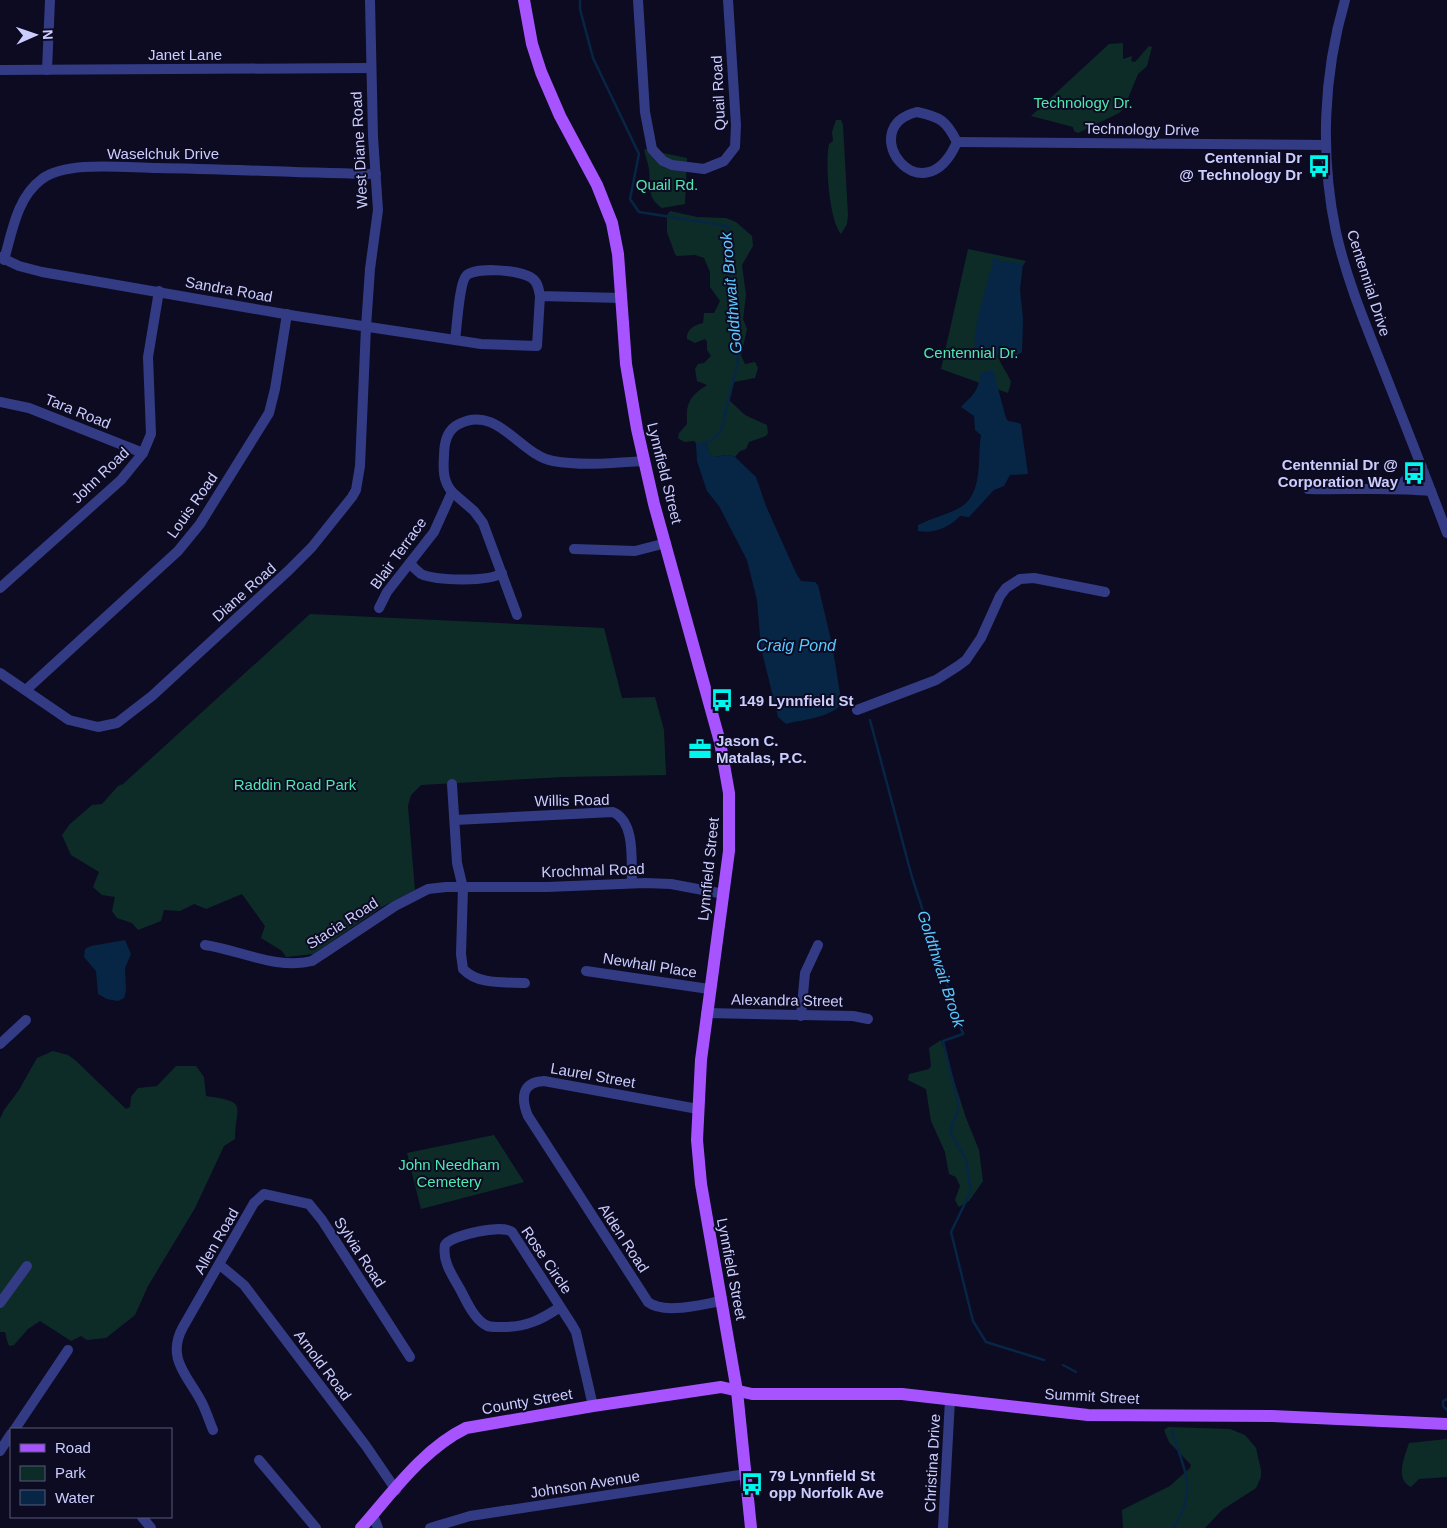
<svg xmlns="http://www.w3.org/2000/svg" width="1447" height="1528" font-family="Helvetica,sans-serif">
	<style>
		.green { fill: #0e2c27 }
		.water { fill: #072645 }
		.lines { fill: none; stroke-linecap: round; stroke-linejoin: round }
		.stream { stroke: #072645; stroke-width: 2.5 }
		.minor { stroke: #333b85; stroke-width: 10 }
		.major { stroke: #a753ff; stroke-width: 12 }
		.labels { text-anchor: middle; dominant-baseline: central; stroke-width: 4; stroke-linejoin: round; paint-order: stroke }
		.street-label { font-size: 15px; fill: #cccdff; stroke: #0c0b22 }
		.park-label { font-size: 15px; fill: #4fe8ad; stroke: #0c0b22 }
		.poi-label { font-size: 15px; font-weight: bold; fill: #cccdff; stroke: #0c0b22; text-anchor: start }
		.water-label { font-size: 16px; font-style: italic; fill: #5ac9ff; stroke: #0c0b22 }
	</style>
	<rect width="100%" height="100%" fill="#0c0b22"/>
	<g class="green">
		<polygon points="1123,43 1123,59 1132,56 1131,61 1135,62 1149,46 1152,47 1147,66 1138,74 1124,108 1119,113 1078,133 1074,131 1073,127 1031,116 1109,44"/>
		<path d="M836 120H841L843 125 848 215 847 224 841 234C829 221 825 162 829 144L833 141 832 132Z"/>
		<path d="M644 149 687 158 685 204 662 208C646 197 651 186 649 169 648 162 645 156 644 149Z"/>
		<path d="M670 211 697 217 726 218 736 222 752 236 753 246 742 265 746 295 743 319 747 329 741 356 745 364 755 362 758 368 755 378 734 382 729 400 745 415 767 425 768 433 766 436 749 442 746 449 740 451 735 457 728 455 713 457 708 451 706 443H696L694 441 684 442 678 438 679 433 687 424C686 403 689 397 707 385L697 381 695 369 698 364 704 363 711 356 707 350V342L705 339 695 343 687 339C686 329 695 325 703 323L704 313H714L720 301 710 287V272L704 258 695 255 677 256 675 254 667 232V215Z"/>
		<path d="M968 249 1026 261C1016 274 998 330 996 346 995 358 1007 371 1011 382L1008 393 941 369Z"/>
		<polygon points="310,614 604,628 622,698 655,697 664,730 666,775 563,777 421,785 411,795 408,806 415,890 382,907 313,954 286,957 282,951 261,938 265,926 242,894 206,909 194,904 180,911 164,910 161,921 138,930 132,923 117,918 112,911 115,897 102,895 93,887 99,872 71,855 62,835 70,824 92,805 102,804 118,786 123,784"/>
		<polygon points="941,1040 966,1118 979,1150 983,1181 969,1201 959,1207 955,1200 960,1186 956,1177 949,1174 945,1152 931,1121 926,1089 908,1080 909,1074 929,1069 931,1066 929,1048"/>
		<path d="M53 1051 68 1055 75 1060 126 1109 130 1107 131 1097 138 1088 157 1086 176 1066H196L204 1077 206 1096C250 1102 235 1105 235 1139L224 1146 195 1208 148 1286 135 1315 106 1338 87 1340 81 1336 71 1341 40 1321 28 1329 14 1345 10 1346 8 1344 5 1332H0V1119L4 1110 19 1090 37 1058Z"/>
		<polygon points="494,1135 524,1182 421,1209 407,1153"/>
		<polygon points="1168,1427 1230,1429 1245,1435 1256,1448 1261,1470 1261,1477 1256,1488 1222,1510 1205,1528 1123,1528 1122,1510 1170,1486 1190,1468 1191,1465 1169,1442 1164,1430"/>
		<path d="M1447 1439V1477L1419 1479 1411 1487C1394 1479 1405 1456 1409 1443Z"/>
	</g>
	<g class="water">
		<path d="M996 258 1000 261 1023 263 1020 290 1023 319 1022 352 1013 358 976 351C969 341 988 278 993 263L991 259Z"/>
		<path d="M990 370H993L1006 418 1008 421 1019 423 1021 425 1028 474 1010 475 1004 486 994 490 969 517 960 516C950 527 934 534 918 531V525C932 518 947 515 961 507 984 493 977 456 981 435L975 430 974 416 961 407C972 396 979 391 980 374Z"/>
		<path d="M696 443H706L708 451 714 457 728 455 735 457 756 477 766 506 796 573 801 581 815 582 818 585 832 644 841 700 840 706C825 719 804 719 786 724L778 717 761 648 757 600 747 560 719 506 707 491 697 461Z"/>
		<polygon points="125,940 131,954 125,968 126,991 124,998 118,1001 107,999 98,994 96,971 84,957 85,949 91,946"/>
	</g>
	<g class="lines">
		<g class="stream">
			<polyline points="580,0 580,9 593,58 639,154 630,199 639,212 728,226 731,288 738,361 721,431 713,440 703,443 703,446"/>
			<polyline points="838,698 853,698"/>
			<polyline points="870,720 912,877 963,1034 943,1041 959,1107 950,1132 966,1160 971,1191 951,1232 973,1321 986,1342 1044,1360"/>
			<polyline points="1063,1365 1076,1372"/>
			<polyline points="1447,1399 1443,1401 1443,1406 1447,1410"/>
			<path d="M1172 1431C1184 1472 1199 1489 1173 1528"/>
		</g>
		<g class="minor">
			<polyline points="638,0 645,112 652,149 663,161 672,165 704,169 724,161 735,147 736,125 728,0"/>
			<path d="M1345 0C1323 75 1320 156 1336 232 1348 286 1371 337 1391 389 1410 437 1429 485 1447 533"/>
			<polyline points="0,70 370,68"/>
			<polyline points="47,70 50,0"/>
			<path d="M917 112C940 117 946 120 957 142 923 220 853 128 917 112Z"/>
			<polyline points="957,142 1326,145"/>
			<polyline points="0,257 19,266 42,272 296,316 455,340"/>
			<path d="M4 260C12 232 17 197 42 179 66 160 127 168 157 168 230 169 303 173 376 174"/>
			<path d="M540 296C539 290 538 283 533 279 523 270 475 266 466 276 459 284 457 327 455 340L481 344 537 346 540 296 621 298"/>
			<polyline points="0,402 29,408 143,453"/>
			<polyline points="1396,488 1422,467"/>
			<path d="M1308 489C1349 490 1390 487 1431 491"/>
			<polyline points="452,492 474,511 483,523 517,615"/>
			<polyline points="574,549 635,551 666,543"/>
			<path d="M410 563C413 567 417 571 421 574 437 581 489 582 502 573"/>
			<polyline points="0,588 121,480 143,453 151,434 148,357 159,291"/>
			<path d="M379 608 387 592 434 532 452 492C443 481 443 470 444 456 444 444 446 430 459 424 497 404 520 455 553 461 582 466 614 463 644 461"/>
			<polyline points="0,673 69,720 98,727 117,723 152,696 288,571 312,547 352,497 356,490 360,466 366,327 370,269 378,210 373,137 370,0"/>
			<polyline points="27,689 178,551 200,524 269,413 275,389 287,314"/>
			<polyline points="857,710 936,680 958,666 966,660 981,638 1000,596 1006,588 1020,579 1034,578 1105,592"/>
			<path d="M452 784 457 863 463 888 461 954 463 969C478 985 504 982 525 983"/>
			<path d="M455 820 613 812C636 822 631 862 632 883"/>
			<path d="M205 945C239 950 278 970 312 961L395 906 428 889 446 887H547L645 883 671 884 724 894"/>
			<polyline points="586,971 709,989"/>
			<polyline points="706,1013 853,1016 868,1019"/>
			<polyline points="801,1016 805,973 818,945"/>
			<polyline points="0,1044 26,1020"/>
			<path d="M698 1109 544 1081C521 1082 521 1099 528 1116L648 1302C664 1315 702 1304 722 1301"/>
			<polyline points="220,1265 244,1285 366,1446 396,1490"/>
			<polyline points="0,1303 27,1266"/>
			<path d="M560 1307C541 1320 526 1327 503 1327 496 1327 489 1328 484 1324 473 1317 466 1300 460 1289 452 1275 442 1261 445 1245 452 1235 502 1224 512 1232L572 1325 576 1332 593 1406"/>
			<polyline points="15,1429 68,1350"/>
			<path d="M213 1430C209 1421 206 1410 201 1401 187 1375 166 1358 183 1327L254 1203 264 1194 309 1204 322 1220 410 1357"/>
			<polyline points="0,1451 11,1434"/>
			<polyline points="259,1460 316,1528"/>
			<polyline points="373,1515 378,1528"/>
			<polyline points="142,1517 151,1528"/>
			<polyline points="430,1528 470,1516 746,1474"/>
			<polyline points="943,1528 950,1400"/>
		</g>
		<g class="major">
			<polyline points="524,0 532,44 541,72 560,116 597,185 612,223 618,254 626,364 637,429 654,504 720,742 729,793 729,851 701,1060 697,1140 701,1184 737,1391 751,1528"/>
			<path d="M361 1528C392 1493 423 1449 466 1428L593 1406 721 1387 752 1394H902L1088 1415 1272 1416 1447 1424"/>
		</g>
	</g>
	<defs>
		<symbol id="bus-bare" viewBox="-9 -9 18 18"><path d="M-5-6H5V4H4V6H2V4H-2V6H-4V4H-5ZM-3.5-4V0h7V-4ZM-3.5 1.2v1.5H-2V1.2ZM2 1.2v1.5H3.5V1.2Z" fill="#00f7ee" stroke="#0c0b22" stroke-width="2.5" paint-order="stroke"/></symbol>
		<symbol id="office-bare" viewBox="-9 -9 18 18"><path d="M-6-3h4V-5.5h4V-3h4V5H-6ZM-1-4.5V-3h2v-1.5ZM-6 0V1H6V0Z" fill="#00f7ee" stroke="#0c0b22" stroke-width="2.5" paint-order="stroke"/></symbol>
	</defs>
	<g fill-rule="evenodd">
		<use href="#bus-bare" x="1303" y="150" width="32" height="32"/>
		<use href="#bus-bare" x="1398" y="457" width="32" height="32"/>
		<use href="#bus-bare" x="706" y="684" width="32" height="32"/>
		<use href="#office-bare" x="684" y="733" width="32" height="32"/>
		<use href="#bus-bare" x="736" y="1468" width="32" height="32"/>
	</g>
	<g class="labels">
		<g class="street-label">
			<text x="185" y="54">Janet Lane</text>
			<text transform="translate(718 93) rotate(-93)">Quail Road</text>
			<text transform="translate(1142 129) rotate(1)">Technology Drive</text>
			<text transform="translate(359 150) rotate(-93)">West Diane Road</text>
			<text x="163" y="153">Waselchuk Drive</text>
			<text transform="translate(1369 283) rotate(72)">Centennial Drive</text>
			<text transform="translate(229 289) rotate(10)">Sandra Road</text>
			<text transform="translate(78 411) rotate(22)">Tara Road</text>
			<text transform="translate(665 473) rotate(76)">Lynnfield Street</text>
			<text transform="translate(100 475) rotate(-44)">John Road</text>
			<text transform="translate(192 505) rotate(-55)">Louis Road</text>
			<text transform="translate(398 553) rotate(-54)">Blair Terrace</text>
			<text transform="translate(244 592) rotate(-42)">Diane Road</text>
			<text transform="translate(572 800) rotate(-1)">Willis Road</text>
			<text transform="translate(708 869) rotate(-84)">Lynnfield Street</text>
			<text transform="translate(593 870) rotate(-2)">Krochmal Road</text>
			<text transform="translate(342 923) rotate(-33)">Stacia Road</text>
			<text transform="translate(650 965) rotate(9)">Newhall Place</text>
			<text transform="translate(787 1000) rotate(1)">Alexandra Street</text>
			<text transform="translate(593 1075) rotate(10)">Laurel Street</text>
			<text transform="translate(624 1238) rotate(57)">Alden Road</text>
			<text transform="translate(216 1241) rotate(-60)">Allen Road</text>
			<text transform="translate(360 1252) rotate(57)">Sylvia Road</text>
			<text transform="translate(547 1260) rotate(56)">Rose Circle</text>
			<text transform="translate(732 1269) rotate(79)">Lynnfield Street</text>
			<text transform="translate(323 1365) rotate(53)">Arnold Road</text>
			<text transform="translate(1092 1396) rotate(3)">Summit Street</text>
			<text transform="translate(527 1401) rotate(-10)">County Street</text>
			<text transform="translate(932 1463) rotate(-87)">Christina Drive</text>
			<text transform="translate(585 1484) rotate(-9)">Johnson Avenue</text>
		</g>
		<g class="park-label">
			<text x="1083" y="102">Technology Dr.</text>
			<text x="667" y="184">Quail Rd.</text>
			<text x="971" y="352">Centennial Dr.</text>
			<text x="295" y="784">Raddin Road Park</text>
			<text x="449" y="1164">John Needham<tspan x="449" dy="17">Cemetery</tspan></text>
		</g>
		<g class="poi-label">
			<text x="1302" y="157" text-anchor="end">Centennial Dr<tspan x="1302" dy="17">@ Technology Dr</tspan></text>
			<text x="1398" y="464" text-anchor="end">Centennial Dr @<tspan x="1398" dy="17">Corporation Way</tspan></text>
			<text x="739" y="700">149 Lynnfield St</text>
			<text x="716" y="740">Jason C.<tspan x="716" dy="17">Matalas, P.C.</tspan></text>
			<text x="769" y="1475">79 Lynnfield St<tspan x="769" dy="17">opp Norfolk Ave</tspan></text>
		</g>
		<g class="water-label">
			<text transform="translate(731 293) rotate(-95)">Goldthwait Brook</text>
			<text x="796" y="645">Craig Pond</text>
			<text transform="translate(941 969) rotate(72)">Goldthwait Brook</text>
		</g>
	</g>
	<rect x="10" y="1428" width="162" height="90" fill="#0c0b22" stroke="#59597a"/>
	<rect x="20" y="1444" width="25" height="8" fill="#a753ff" stroke="#59597a"/>
	<text x="55" y="1453" font-size="15" fill="#cccdff">Road</text>
	<rect x="20" y="1466" width="25" height="15" fill="#0e2c27" stroke="#59597a"/>
	<text x="55" y="1478" font-size="15" fill="#cccdff">Park</text>
	<rect x="20" y="1490" width="25" height="15" fill="#072645" stroke="#59597a"/>
	<text x="55" y="1503" font-size="15" fill="#cccdff">Water</text>
	<g transform="translate(35 35) rotate(88)" stroke="#0c0b22" stroke-width="4" paint-order="stroke">
	<path d="M0-4L9 19L0 12L-9 19Z" fill="#cccdff"/>
	<text y="-8" font-size="14" font-weight="bold" text-anchor="middle" fill="#cccdff">N</text>
	</g>
</svg>
